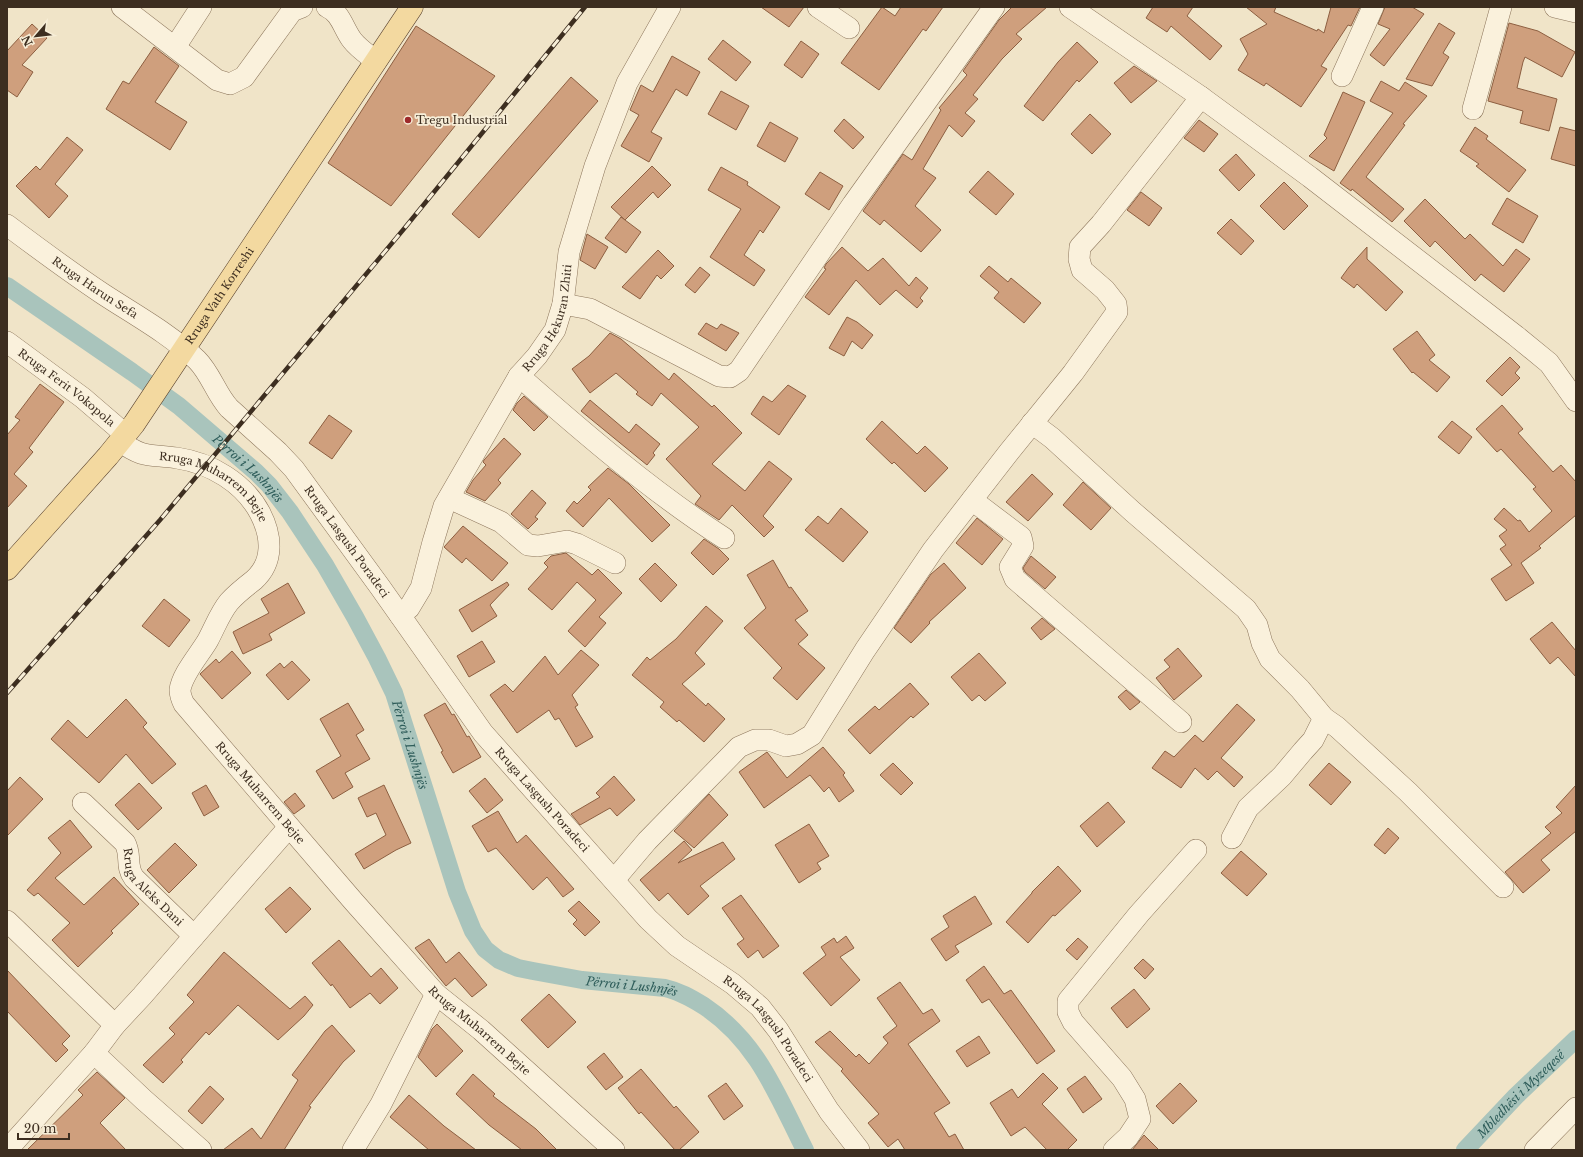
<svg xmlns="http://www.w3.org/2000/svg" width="1583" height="1157" font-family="'Libre Baskerville',serif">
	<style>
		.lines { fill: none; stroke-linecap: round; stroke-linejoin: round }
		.canal { stroke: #a9c4bc; stroke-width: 18 }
		.building { fill: #cf9f7d; stroke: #8d5f41 }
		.minor-casing { stroke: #8d765c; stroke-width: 22 }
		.major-casing { stroke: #5b4430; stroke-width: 23 }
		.minor { stroke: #faf1dc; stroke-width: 21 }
		.major { stroke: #f3d9a0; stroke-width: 22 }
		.rail-casing { stroke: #3d2e20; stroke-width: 4.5 }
		.rail { stroke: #f7eed8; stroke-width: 3; stroke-dasharray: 9; stroke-linecap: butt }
		.poi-dot { fill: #9e2a2b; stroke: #f7eed8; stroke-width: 1.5 }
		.labels { text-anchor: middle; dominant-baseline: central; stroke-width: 3.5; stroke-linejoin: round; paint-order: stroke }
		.poi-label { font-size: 11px; fill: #3d2e20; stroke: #f7eed8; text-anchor: start }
		.street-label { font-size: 11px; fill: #3d2e20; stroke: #f7eed8 }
		.water-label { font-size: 12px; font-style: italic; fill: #2f5d5a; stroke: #f7eed8 }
	</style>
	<rect width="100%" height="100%" fill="#f0e4c8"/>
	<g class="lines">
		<g class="canal">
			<path id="s1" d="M7 286 132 372 179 406 256 472 269 485 290 512 325 565 355 617 377 658 394 693 457 892 473 931 485 949 499 960 518 968 533 971 582 980 665 988C679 991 691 998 704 1006 758 1042 777 1095 805 1150"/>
			<path id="s2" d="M1465 1150 1516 1096 1576 1039"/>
		</g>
	</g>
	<g class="building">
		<polygon points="761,7 804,7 789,27"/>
		<polygon points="882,7 895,16 901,7 943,7 926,31 923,29 879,90 841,63"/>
		<polygon points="1012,7 1047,7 1016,34 1022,39 1002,59 973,95 978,99 965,113 975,121 962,137 949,125 923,169 936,178 915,206 941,230 921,252 884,220 880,225 863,211 903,154 912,160 941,110 939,108 967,75 963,71 999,20"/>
		<polygon points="1153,7 1193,7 1187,16 1222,46 1210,60 1171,26 1167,32 1146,18"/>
		<polygon points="1246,7 1276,7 1274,12 1317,31 1318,29 1324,33 1331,7 1360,7 1351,26 1348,25 1321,66 1327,69 1301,107 1266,83 1264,86 1238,70 1248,54 1240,39 1267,24"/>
		<polygon points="1385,7 1412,7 1424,14 1384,66 1370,55 1390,29 1378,24"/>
		<polygon points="1439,23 1455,33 1443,53 1449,57 1432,86 1406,79"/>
		<polygon points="1509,23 1538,31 1575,52 1562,77 1525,57 1523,62 1517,88 1557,99 1549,131 1520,123 1523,111 1488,101"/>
		<polygon points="32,24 47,38 22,65 33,72 17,97 7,90 7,51"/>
		<polygon points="416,26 495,76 391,206 328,163"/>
		<polygon points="723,40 751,62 736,81 708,59"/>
		<polygon points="801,41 819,54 802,78 784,65"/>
		<polygon points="1077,42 1098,62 1079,82 1077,80 1043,121 1024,106 1058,62"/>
		<polygon points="154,47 179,66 155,102 187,122 170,150 106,109 123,81 129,84"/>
		<polygon points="672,56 700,72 687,96 676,89 651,132 662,138 649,162 621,146 639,115 630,110 641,85 653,92"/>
		<polygon points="1134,66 1157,81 1131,103 1114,83"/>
		<polygon points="571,77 598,101 479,238 452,214"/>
		<polygon points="1381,81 1399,91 1405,82 1427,96 1403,124 1405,125 1366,177 1404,209 1392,222 1352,189 1351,191 1340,183 1393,113 1370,101"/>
		<polygon points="721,91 749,106 736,130 708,114"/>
		<polygon points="1343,92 1365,102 1334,171 1309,156 1327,138 1324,135"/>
		<polygon points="1090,114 1111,134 1092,154 1071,134"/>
		<polygon points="844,119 864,137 853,149 834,131"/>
		<polygon points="1199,120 1218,134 1204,152 1184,138"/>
		<polygon points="770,122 798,138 785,162 757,146"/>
		<polygon points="1475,127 1488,136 1486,139 1526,170 1509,192 1476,166 1479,164 1460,151"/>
		<polygon points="1560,127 1576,131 1576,166 1551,159"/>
		<polygon points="67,137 83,150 55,184 68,196 49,218 16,186 36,166 40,170"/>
		<polygon points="1236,154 1255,175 1239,191 1219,170"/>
		<polygon points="652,166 671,185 658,198 653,192 625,220 611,207"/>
		<polygon points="721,167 748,182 747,185 780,207 763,233 760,230 744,255 765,270 754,286 710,257 741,209 708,190"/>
		<polygon points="988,171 1014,194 996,215 969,192"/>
		<polygon points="820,172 843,186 829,210 805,194"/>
		<polygon points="1284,182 1308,206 1284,230 1260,206"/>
		<polygon points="1141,192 1162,208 1149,226 1127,210"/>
		<polygon points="1507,198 1538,216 1523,243 1492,224"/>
		<polygon points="1425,199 1465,239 1470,234 1503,266 1516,249 1530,259 1504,292 1481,274 1475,281 1435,241 1430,247 1404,221"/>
		<polygon points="621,217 641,232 626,253 605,238"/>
		<polygon points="1231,219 1254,241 1241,255 1217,233"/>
		<polygon points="587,234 608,247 595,269 580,260"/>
		<polygon points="842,247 868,271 883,258 909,286 916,277 928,288 920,298 923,301 917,308 896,290 880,305 856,280 829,315 805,297 826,269 824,268 826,264"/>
		<polygon points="1367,247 1367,259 1403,292 1386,311 1357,284 1354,288 1341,278 1349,267"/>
		<polygon points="658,250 674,266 661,279 657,275 640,299 622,287"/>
		<polygon points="989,266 1008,282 1011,278 1041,303 1024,323 994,298 999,292 980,276"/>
		<polygon points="700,267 710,275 695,293 685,285"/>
		<polygon points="847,317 857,322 873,335 862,349 852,341 844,356 829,348"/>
		<polygon points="706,323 717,329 721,324 739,333 726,351 698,334"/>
		<polygon points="1417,331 1435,355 1429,360 1450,377 1437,392 1413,372 1412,373 1393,349"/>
		<polygon points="610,333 621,339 669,380 674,373 712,407 714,405 742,433 712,464 745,491 769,461 792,479 763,516 774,527 764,537 732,505 719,520 695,504 701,496 666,459 699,427 661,393 652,406 636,394 638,392 616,373 590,393 572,369 589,356"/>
		<polygon points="1510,357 1520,367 1515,373 1520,378 1502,396 1486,381"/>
		<polygon points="40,384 64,402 29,448 33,452 14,474 27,486 7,508 7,435 20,420 15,417"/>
		<polygon points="788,385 806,396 779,435 751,414 763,396 772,402"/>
		<polygon points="524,396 548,417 534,431 513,410 517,403"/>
		<polygon points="590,400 629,433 636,424 660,444 653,453 655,455 647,465 581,411"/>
		<polygon points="1502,405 1523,429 1518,433 1553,472 1561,465 1576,482 1576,515 1539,546 1541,548 1521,563 1534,583 1506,601 1491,579 1512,565 1500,549 1506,545 1499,536 1507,530 1494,519 1504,508 1518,521 1520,520 1529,532 1552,511 1533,489 1536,487 1501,449 1497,452 1476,429"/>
		<polygon points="329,415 352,431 332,459 309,443"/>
		<polygon points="882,421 917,454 925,446 948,468 925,492 894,462 892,464 866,439"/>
		<polygon points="1452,421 1472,437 1459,454 1438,437"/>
		<polygon points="504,438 521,454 498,480 501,483 485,501 466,492 473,480 486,465 483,462 484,460"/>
		<polygon points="608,468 629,484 670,525 652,542 609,498 583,527 566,511 574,501 577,504 591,490 588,487"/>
		<polygon points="1032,474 1053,494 1028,521 1006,502"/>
		<polygon points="1083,482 1111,508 1091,530 1063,505"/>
		<polygon points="532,490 546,503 535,517 538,519 528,529 511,514"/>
		<polygon points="841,508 868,532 843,562 805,530 818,516 828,524"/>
		<polygon points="977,518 1003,539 982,565 956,543"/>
		<polygon points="463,526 508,563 492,581 466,558 462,563 444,547"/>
		<polygon points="704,539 719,549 729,559 713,575 691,553"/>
		<polygon points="566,553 592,575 598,569 622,593 599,617 606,623 585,647 568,631 596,600 577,582 552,610 528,589 548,567 544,563 551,556"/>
		<polygon points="1031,556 1056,577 1045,589 1025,572 1023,568"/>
		<polygon points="773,560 789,588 791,587 808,611 795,620 808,635 798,644 825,668 797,700 773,678 782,668 744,628 766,608 747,575"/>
		<polygon points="655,563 677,585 661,602 639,579"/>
		<polygon points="944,563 966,588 929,622 930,623 911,643 894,628 931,574"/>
		<polygon points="507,582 509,585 490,605 497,616 472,632 459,610"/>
		<polygon points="288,583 305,613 269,634 272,640 243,654 233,632 269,613 261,599"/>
		<polygon points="164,599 190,620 169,647 142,626"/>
		<polygon points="706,606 723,621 695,653 705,664 682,684 706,706 708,703 725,719 704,742 679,720 677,722 660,707 664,702 632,675 647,657 650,660 676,639"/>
		<polygon points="1042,618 1055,629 1041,640 1031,628"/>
		<polygon points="1552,622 1576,651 1576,677 1558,657 1550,664 1530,639"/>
		<polygon points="482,641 495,662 469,677 457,656"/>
		<polygon points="1178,648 1202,676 1174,700 1156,678 1170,667 1164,660"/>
		<polygon points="581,650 599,665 572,695 578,705 575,707 593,737 576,747 559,718 555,720 549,710 517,733 490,695 505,684 513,692 545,656 558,675"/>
		<polygon points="232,651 251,673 222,699 200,674 216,659 219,663"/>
		<polygon points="979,653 1006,683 985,701 979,695 972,701 951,677"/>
		<polygon points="292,661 310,680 288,700 266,675 280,663 284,668"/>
		<polygon points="910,683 929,704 913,718 911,716 870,754 848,730 875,706 879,710"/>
		<polygon points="1126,690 1140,702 1130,710 1118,697"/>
		<polygon points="126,699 147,723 143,727 176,764 152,784 126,754 99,783 51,739 68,720 87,738"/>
		<polygon points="348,703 364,730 356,735 370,759 345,773 353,787 333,799 316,771 341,756 320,719"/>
		<polygon points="445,703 452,715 454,714 467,737 469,736 481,757 453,773 441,752 443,751 424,715"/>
		<polygon points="1237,704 1255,720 1221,758 1243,777 1234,787 1217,771 1208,780 1195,768 1181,788 1152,768 1165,751 1174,757 1195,735 1203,742"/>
		<polygon points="823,747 845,773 843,775 854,791 839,802 829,787 824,792 810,775 764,808 739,772 767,752 787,778"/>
		<polygon points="893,763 913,783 901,795 880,775"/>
		<polygon points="1329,763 1351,782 1331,805 1309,785"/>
		<polygon points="614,776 635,800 617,816 610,808 580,825 571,814 600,797 596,793"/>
		<polygon points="20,777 43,799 7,836 7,791"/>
		<polygon points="485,778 503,800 487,813 469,791"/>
		<polygon points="139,783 162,808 138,830 115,805"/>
		<polygon points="206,785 219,807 204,816 192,793"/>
		<polygon points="384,785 411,843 396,850 364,869 355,854 386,835 376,813 367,817 358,798"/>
		<polygon points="1576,785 1576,831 1541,860 1550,870 1523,893 1505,872 1551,833 1545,827 1562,813 1556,807"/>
		<polygon points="295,793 305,806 294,814 284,802"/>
		<polygon points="709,794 728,815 694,848 674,831"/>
		<polygon points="1108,802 1125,822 1097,847 1080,826"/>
		<polygon points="498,811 517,843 526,835 574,889 563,897 547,877 533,890 496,848 488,852 472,826"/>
		<polygon points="70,820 92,847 55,878 84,905 114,877 139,904 111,931 113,933 78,967 52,940 70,923 38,893 34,896 27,890 61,853 48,838"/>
		<polygon points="809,824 829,856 817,863 821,869 799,883 775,845"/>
		<polygon points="1388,828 1399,838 1385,854 1374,845"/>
		<polygon points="684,841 692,850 678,863 723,842 735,859 700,886 709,896 688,915 668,893 659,901 640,880"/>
		<polygon points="175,843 197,865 169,893 147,870"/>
		<polygon points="1241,851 1267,874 1247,896 1221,873"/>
		<polygon points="1058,866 1081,891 1055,916 1053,915 1028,943 1006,922 1032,893 1032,892"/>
		<polygon points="290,887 311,909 286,933 265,909"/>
		<polygon points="741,895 779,946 763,958 758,950 748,958 737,944 744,939 722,908"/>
		<polygon points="975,896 992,924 955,946 959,952 946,961 931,939 949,927 943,916"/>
		<polygon points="579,901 600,922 585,936 573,924 577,920 568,911"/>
		<polygon points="846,936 854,948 840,957 860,980 831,1006 803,973 826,955 821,947 834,938 837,943"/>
		<polygon points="1078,938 1088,947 1077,960 1066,950"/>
		<polygon points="429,939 446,963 459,952 487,985 472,997 455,978 446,986 415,948"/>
		<polygon points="339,940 371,977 381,968 398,988 380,1004 370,993 350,1008 332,984 331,986 312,963"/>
		<polygon points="224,952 290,1009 305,996 313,1005 304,1016 278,1040 238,1005 209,1035 206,1032 181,1060 183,1062 163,1083 143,1065 175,1034 169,1028 194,1002 187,995"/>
		<polygon points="1143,959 1154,969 1145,979 1134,968"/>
		<polygon points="984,966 1004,994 1011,990 1055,1051 1037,1064 989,999 982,1003 966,980"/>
		<polygon points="7,970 70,1036 62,1044 68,1050 56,1062 7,1011"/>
		<polygon points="900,982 923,1014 932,1009 940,1021 908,1044 950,1103 934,1113 949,1137 955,1134 964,1150 905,1150 898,1139 888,1147 868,1123 879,1114 841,1071 843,1069 815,1042 830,1031 856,1057 859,1054 869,1064 888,1043 883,1037 897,1026 877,998"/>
		<polygon points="1134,989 1150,1009 1127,1028 1111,1008"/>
		<polygon points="549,994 576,1022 548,1048 521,1020"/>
		<polygon points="437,1024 463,1051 436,1077 418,1057 432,1029"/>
		<polygon points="332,1025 355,1051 343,1062 309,1106 311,1107 284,1150 223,1150 252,1128 261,1139 298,1080 292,1075 325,1031"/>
		<polygon points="979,1036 990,1053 967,1067 956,1051"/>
		<polygon points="604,1053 623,1077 606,1090 587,1067"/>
		<polygon points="641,1069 674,1108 676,1106 699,1132 679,1150 675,1150 641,1112 639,1114 618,1088"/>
		<polygon points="97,1072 125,1098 100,1123 126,1150 27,1150 83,1095 78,1090"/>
		<polygon points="1043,1073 1058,1088 1042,1104 1077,1140 1067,1150 1047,1150 1025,1127 1011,1136 990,1103 1012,1089 1018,1098"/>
		<polygon points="473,1074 495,1094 493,1096 536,1129 557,1150 522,1150 489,1125 456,1094"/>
		<polygon points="1085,1076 1102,1099 1083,1113 1067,1089"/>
		<polygon points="726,1083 743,1106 724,1120 708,1096"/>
		<polygon points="1180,1083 1197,1101 1173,1124 1156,1106"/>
		<polygon points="210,1086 224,1099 202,1124 188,1111"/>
		<polygon points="409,1095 444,1126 476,1150 429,1150 390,1117"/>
		<polygon points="1144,1135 1159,1150 1132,1150"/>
	</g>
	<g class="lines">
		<defs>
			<g id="minor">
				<polyline points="122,7 217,80 230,84 244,77 292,11 302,7"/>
				<path d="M327 7C341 13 343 28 352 40 358 48 367 54 376 61"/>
				<polyline points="818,7 849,28"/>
				<polyline points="1070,7 1201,97 1310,177 1516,336 1549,363 1576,401"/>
				<polyline points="1555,7 1576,12"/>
				<polyline points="175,47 201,7"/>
				<polyline points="1342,76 1373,7"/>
				<polyline points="1473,109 1501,7"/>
				<path id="s3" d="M7 225C39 249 70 272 103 294 135 315 170 334 197 360 211 374 216 394 229 408L278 452 294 469 380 587 483 733 648 919 677 946 733 984 760 1007 778 1030 829 1111 859 1150"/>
				<polyline points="563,304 590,309 719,376 730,377 739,371 853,204 994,7"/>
				<path id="s4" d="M7 342 83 398 126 435"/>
				<path d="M519 376C584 433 651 491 724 538"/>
				<polyline points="1032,423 1052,438 1133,512 1246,609 1257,625 1262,643 1270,659 1300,689 1324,718 1337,727 1408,792 1503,887"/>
				<path id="s5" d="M120 441C143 459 151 454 177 458 211 463 244 483 260 513 272 536 274 562 254 580 245 587 236 594 229 602 220 613 215 627 208 640 200 654 182 674 180 690 180 695 182 700 184 704L354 902 436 994 481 1030 614 1150"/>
				<polyline points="449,498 501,522 528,545 538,546 567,541 577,544 615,563"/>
				<polyline points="972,500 1021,537 1023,546 1010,567 1015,579 1181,722"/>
				<path id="s6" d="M400 615 409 608 421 588 433 542 444 506 519 376 537 356 555 330 563 304 569 252 595 166 627 83 670 7"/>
				<path id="s7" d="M83 803 125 843C132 856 125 866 134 878L194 936"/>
				<polyline points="1232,838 1248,808 1282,776 1303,751 1313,740 1324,718"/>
				<polyline points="614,880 647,841 739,747 755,740 769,740 786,746 797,744 812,735 865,650 933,550 1009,452 1073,373 1117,312 1116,304 1105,290 1082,270 1079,259 1080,247 1101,224 1201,97"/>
				<polyline points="7,921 115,1025"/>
				<polyline points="94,1053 144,1100 201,1150"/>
				<polyline points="7,1150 94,1053 115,1025 142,996 289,827"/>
				<polyline points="353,1150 381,1104 436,994"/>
				<polyline points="1114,1150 1128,1137 1140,1119 1135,1099 1122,1078 1073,1022 1068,1012 1068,1001 1139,914 1196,850"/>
				<polyline points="1535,1150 1576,1108"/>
			</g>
			<g id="major">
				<path id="s8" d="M7 569 108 456 134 424 412 7"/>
			</g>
		</defs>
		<use href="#minor" class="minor-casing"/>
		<use href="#major" class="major-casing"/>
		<use href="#minor" class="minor"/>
		<use href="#major" class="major"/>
		<defs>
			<polyline id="rail" points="7,693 160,520 403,230 585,7"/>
		</defs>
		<use href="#rail" class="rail-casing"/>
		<use href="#rail" class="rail"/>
	</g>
	<circle class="poi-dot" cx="408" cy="120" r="4"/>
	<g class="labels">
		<g class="poi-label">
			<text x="416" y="120">Tregu Industrial</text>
		</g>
		<g class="street-label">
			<text stroke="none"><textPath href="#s3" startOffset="108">Rruga Harun Sefa</textPath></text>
			<text stroke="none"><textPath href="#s8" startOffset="347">Rruga Vath Korreshi</textPath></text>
			<text stroke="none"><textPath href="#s6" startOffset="337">Rruga Hekuran Zhiti</textPath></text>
			<text stroke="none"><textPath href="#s4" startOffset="75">Rruga Ferit Vokopola</textPath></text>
			<text stroke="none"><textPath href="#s5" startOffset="108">Rruga Muharrem Bejte</textPath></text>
			<text stroke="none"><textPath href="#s3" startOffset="470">Rruga Lasgush Poradeci</textPath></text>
			<text stroke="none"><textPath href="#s5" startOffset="503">Rruga Muharrem Bejte</textPath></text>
			<text stroke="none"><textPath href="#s3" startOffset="794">Rruga Lasgush Poradeci</textPath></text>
			<text stroke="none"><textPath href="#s7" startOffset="112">Rruga Aleks Dani</textPath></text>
			<text stroke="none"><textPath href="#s5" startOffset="827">Rruga Muharrem Bejte</textPath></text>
			<text stroke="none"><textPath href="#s3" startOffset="1118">Rruga Lasgush Poradeci</textPath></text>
		</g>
		<g class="water-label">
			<text stroke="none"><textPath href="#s1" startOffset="303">Përroi i Lushnjës</textPath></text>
			<text stroke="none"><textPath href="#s1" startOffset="627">Përroi i Lushnjës</textPath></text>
			<text stroke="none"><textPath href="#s1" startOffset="999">Përroi i Lushnjës</textPath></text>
			<text stroke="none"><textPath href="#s2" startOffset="79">Mbledhësi i Myzeqesë</textPath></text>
		</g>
	</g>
	<rect width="1583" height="1157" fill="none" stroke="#3d2e20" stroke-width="16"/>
	<g transform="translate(36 36) rotate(242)" stroke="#f7eed8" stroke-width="3" paint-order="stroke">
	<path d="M0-3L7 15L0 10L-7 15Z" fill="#3d2e20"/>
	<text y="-6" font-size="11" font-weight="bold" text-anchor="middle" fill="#3d2e20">N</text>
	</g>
	<path d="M18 1133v6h51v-6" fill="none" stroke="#3d2e20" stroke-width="2"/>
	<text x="24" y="1133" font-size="12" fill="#3d2e20" stroke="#f7eed8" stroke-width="3" paint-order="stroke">20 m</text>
</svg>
